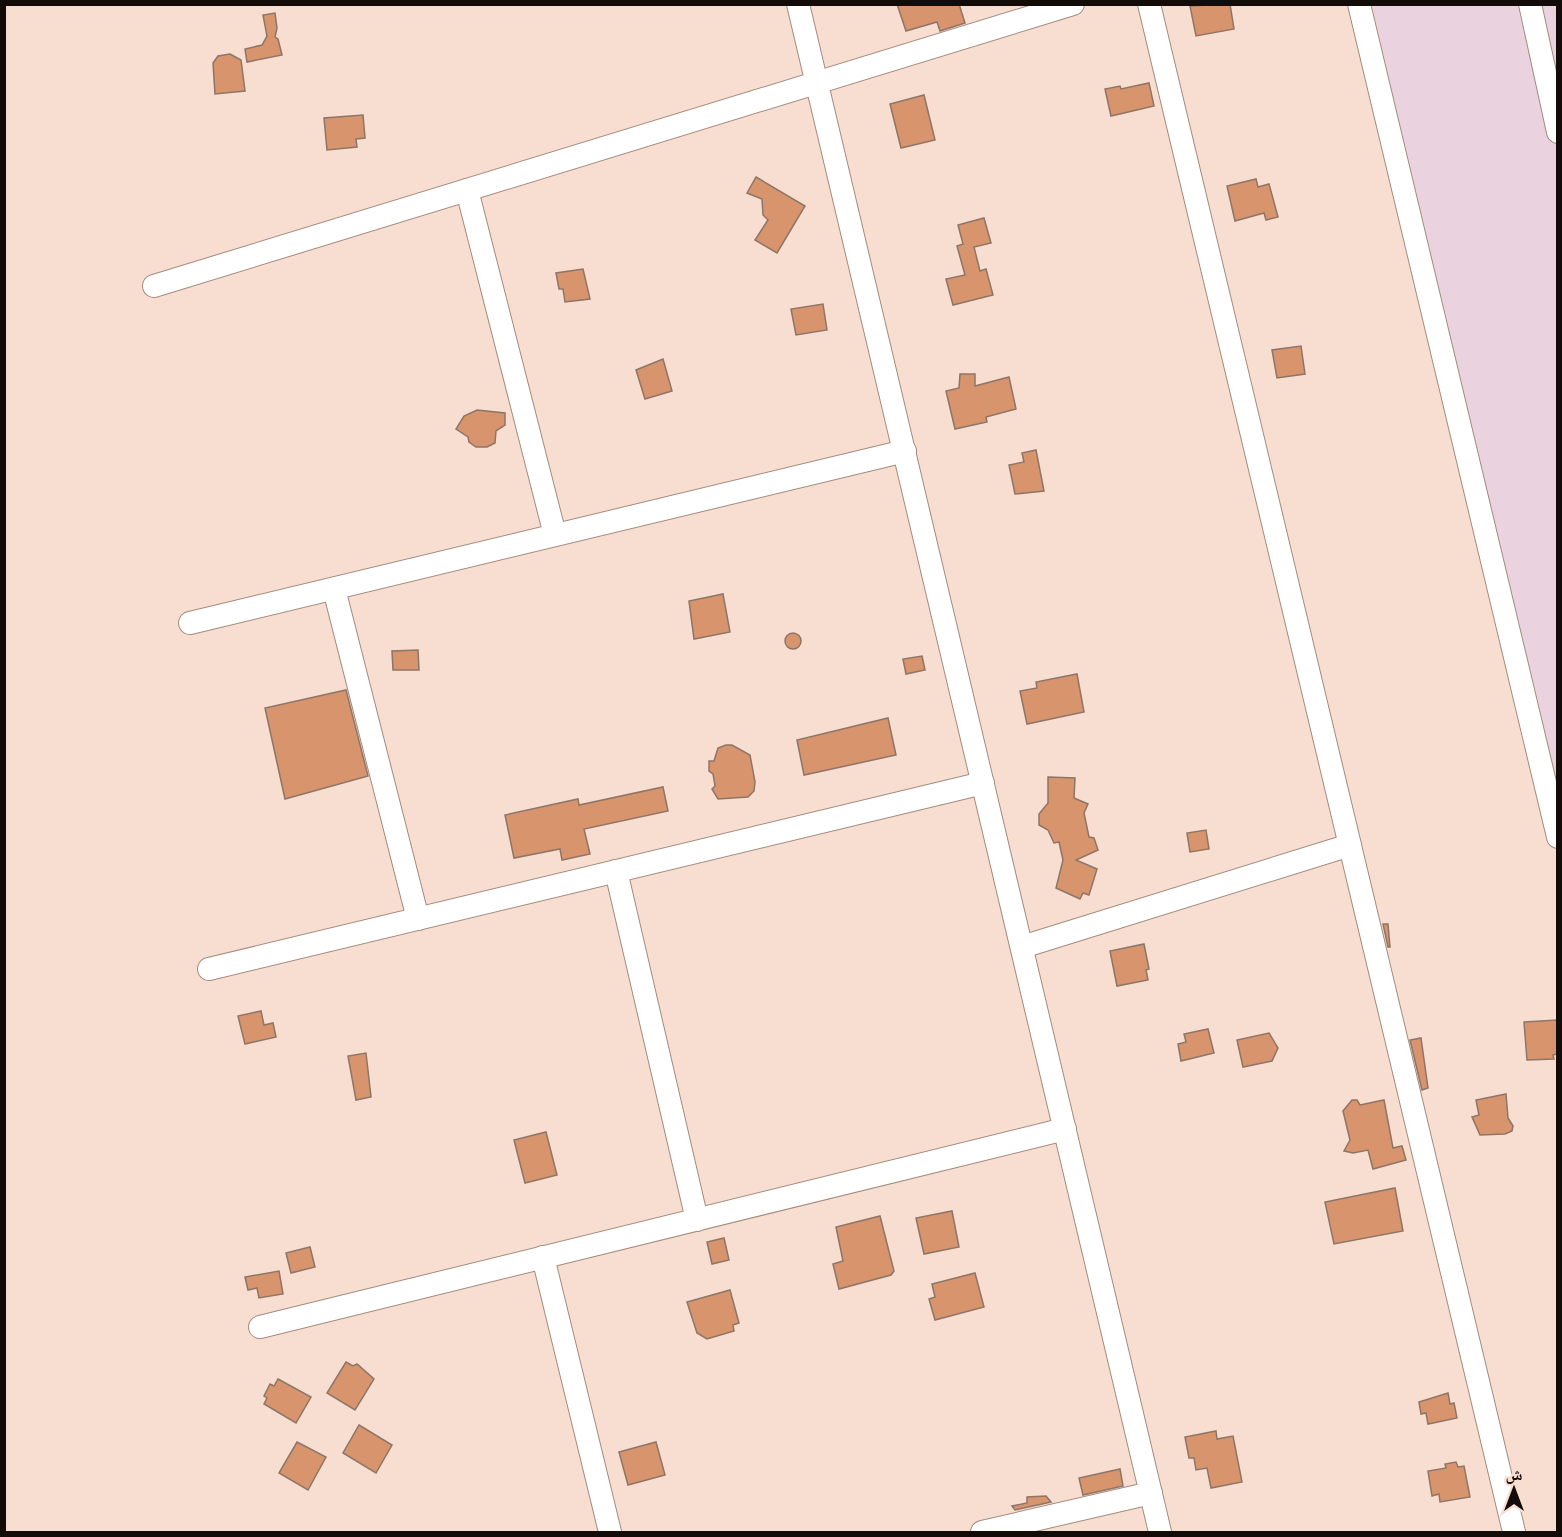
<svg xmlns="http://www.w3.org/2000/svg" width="1562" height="1537" font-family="'Archivo Narrow','Noto Naskh Arabic',sans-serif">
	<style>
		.industrial { fill: #ead3de }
		.building { fill: #d8946c; stroke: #8d7568; stroke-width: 1.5 }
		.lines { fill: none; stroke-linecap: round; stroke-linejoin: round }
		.minor-casing { stroke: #a38b7e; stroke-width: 24 }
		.minor { stroke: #fff; stroke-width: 22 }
	</style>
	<rect width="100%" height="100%" fill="#f8ded0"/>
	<polygon class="industrial" points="1372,5 1557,5 1557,810"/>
	<g class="building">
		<polygon points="897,4 959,4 965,23 940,31 937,22 906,31"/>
		<polygon points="1230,4 1234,29 1196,36 1190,6"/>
		<polygon points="275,13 277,28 275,37 278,39 282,55 247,62 245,49 262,45 267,36 263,15"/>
		<polygon points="230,54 241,60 245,91 215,94 213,63 218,56"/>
		<polygon points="1149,83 1154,106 1111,116 1105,89 1120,86 1121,89"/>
		<polygon points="924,95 935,140 901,148 890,104"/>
		<polygon points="363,115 365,138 356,139 357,147 327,150 324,118"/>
		<polygon points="756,177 805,206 777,253 755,240 768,220 763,215 762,199 747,193"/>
		<polygon points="1256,179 1258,187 1269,184 1278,217 1266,220 1264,213 1235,221 1227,186"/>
		<polygon points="984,218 991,243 974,247 980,271 986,269 993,295 953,305 946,279 965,275 957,246 963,244 958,225"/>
		<polygon points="583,269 590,299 565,302 563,289 559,289 556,273"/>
		<polygon points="823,304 827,330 796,335 791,309"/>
		<polygon points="1301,346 1305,374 1277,378 1272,350"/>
		<polygon points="663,359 672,391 645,399 636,370"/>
		<polygon points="960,374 975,374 975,386 1009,377 1016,409 986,417 987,422 955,429 946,391 959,388"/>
		<polygon points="477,410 505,413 505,425 496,431 495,443 487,447 476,447 469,442 468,437 456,429 464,416"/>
		<polygon points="1036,450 1044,491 1015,494 1009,465 1024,462 1022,453"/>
		<polygon points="723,594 730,632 694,639 689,601"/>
		<circle cx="793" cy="641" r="8"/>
		<polygon points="418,650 419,670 393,670 392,651"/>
		<polygon points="922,656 925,670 906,674 903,659"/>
		<polygon points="1077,674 1084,712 1027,724 1020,691 1037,688 1036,682"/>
		<polygon points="346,690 368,776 285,799 265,708"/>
		<polygon points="888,718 896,755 804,775 797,740"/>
		<polygon points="726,745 732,745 750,755 755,782 754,791 748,797 718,799 712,789 715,786 713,774 709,771 709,761 714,761 718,748"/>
		<polygon points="1048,777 1075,778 1074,798 1088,804 1084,813 1089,837 1094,838 1098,850 1076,860 1097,869 1089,895 1083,893 1080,899 1056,888 1063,860 1059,842 1054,843 1048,830 1039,825 1039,814 1048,803"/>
		<polygon points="663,787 668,811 584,829 590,854 562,860 560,849 514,858 505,815 578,799 579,805"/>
		<polygon points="1206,830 1209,849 1190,852 1187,833"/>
		<polygon points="1383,924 1388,924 1390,947 1388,947"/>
		<polygon points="1144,944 1149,969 1146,970 1148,980 1117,986 1110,951"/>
		<polygon points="261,1011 264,1025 273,1023 276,1037 245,1044 238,1016"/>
		<polygon points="1557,1020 1557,1054 1553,1055 1554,1059 1527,1060 1524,1022"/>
		<polygon points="1208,1029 1214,1053 1181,1061 1178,1044 1186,1042 1184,1034"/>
		<polygon points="1269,1033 1278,1048 1272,1061 1243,1067 1237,1040"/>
		<polygon points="1421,1038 1428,1088 1422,1090 1410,1040"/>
		<polygon points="366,1053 371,1097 356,1100 348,1056"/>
		<polygon points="1506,1094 1508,1118 1513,1126 1512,1131 1505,1134 1480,1135 1472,1117 1479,1115 1476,1100"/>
		<polygon points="1352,1100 1357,1100 1360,1105 1384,1100 1393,1148 1402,1146 1406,1160 1373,1169 1368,1150 1353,1153 1344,1151 1350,1140 1343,1111"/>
		<polygon points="546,1132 557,1175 525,1183 514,1140"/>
		<polygon points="1395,1188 1403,1231 1334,1244 1325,1202"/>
		<polygon points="952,1211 959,1247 924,1254 916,1218"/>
		<polygon points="880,1216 894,1271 891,1275 839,1289 833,1264 843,1261 836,1227"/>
		<polygon points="724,1238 729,1260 712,1264 707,1242"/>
		<polygon points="310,1247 315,1267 291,1273 286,1253"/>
		<polygon points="279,1271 283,1294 259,1298 257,1288 248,1290 245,1277"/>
		<polygon points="975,1273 984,1307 935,1320 929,1299 935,1297 932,1284"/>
		<polygon points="730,1290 739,1323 733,1325 734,1331 707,1339 697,1333 687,1302"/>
		<polygon points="346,1362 353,1366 357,1364 374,1379 355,1410 327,1393"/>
		<polygon points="278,1379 311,1397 296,1423 264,1404 267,1398 264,1396 270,1384 274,1386"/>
		<polygon points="1448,1393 1450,1404 1454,1403 1457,1418 1428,1424 1426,1413 1421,1414 1419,1402"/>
		<polygon points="359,1425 392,1445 376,1473 343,1453"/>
		<polygon points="1216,1431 1217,1439 1233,1436 1242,1482 1211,1488 1207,1468 1196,1470 1194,1458 1189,1458 1185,1437"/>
		<polygon points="297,1442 326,1457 308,1490 279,1473"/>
		<polygon points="656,1442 665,1475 628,1485 619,1452"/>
		<polygon points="1456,1462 1458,1467 1464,1466 1470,1497 1440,1502 1439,1494 1432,1496 1428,1471 1446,1468 1445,1464"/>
		<polygon points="1120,1469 1123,1486 1083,1495 1079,1478"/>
		<polygon points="1046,1496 1051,1502 1015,1510 1012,1506 1027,1503 1027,1497"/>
	</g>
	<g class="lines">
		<defs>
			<g id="minor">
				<polyline points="798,4 1160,1532"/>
				<polyline points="1149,4 1514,1532"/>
				<polyline points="1359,4 1558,837"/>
				<polyline points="1530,4 1558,132"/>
				<polyline points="467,190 555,535"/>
				<polyline points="154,286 1073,4"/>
				<polyline points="334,589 418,919"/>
				<polyline points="190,623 905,451"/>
				<polyline points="616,871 697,1220"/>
				<polyline points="1022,947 1350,845"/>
				<polyline points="209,969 983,783"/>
				<polyline points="543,1257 610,1532"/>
				<polyline points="260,1327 1065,1129"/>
				<polyline points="982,1532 1151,1493"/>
			</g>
		</defs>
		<use href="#minor" class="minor-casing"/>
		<use href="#minor" class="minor"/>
	</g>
	<rect width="1562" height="1537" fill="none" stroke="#130b07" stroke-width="12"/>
	<g transform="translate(1514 1489)" stroke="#f8ded0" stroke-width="4.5" paint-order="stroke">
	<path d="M0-4.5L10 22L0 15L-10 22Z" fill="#130b07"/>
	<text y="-9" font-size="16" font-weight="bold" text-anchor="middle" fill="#130b07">ش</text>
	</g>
</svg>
